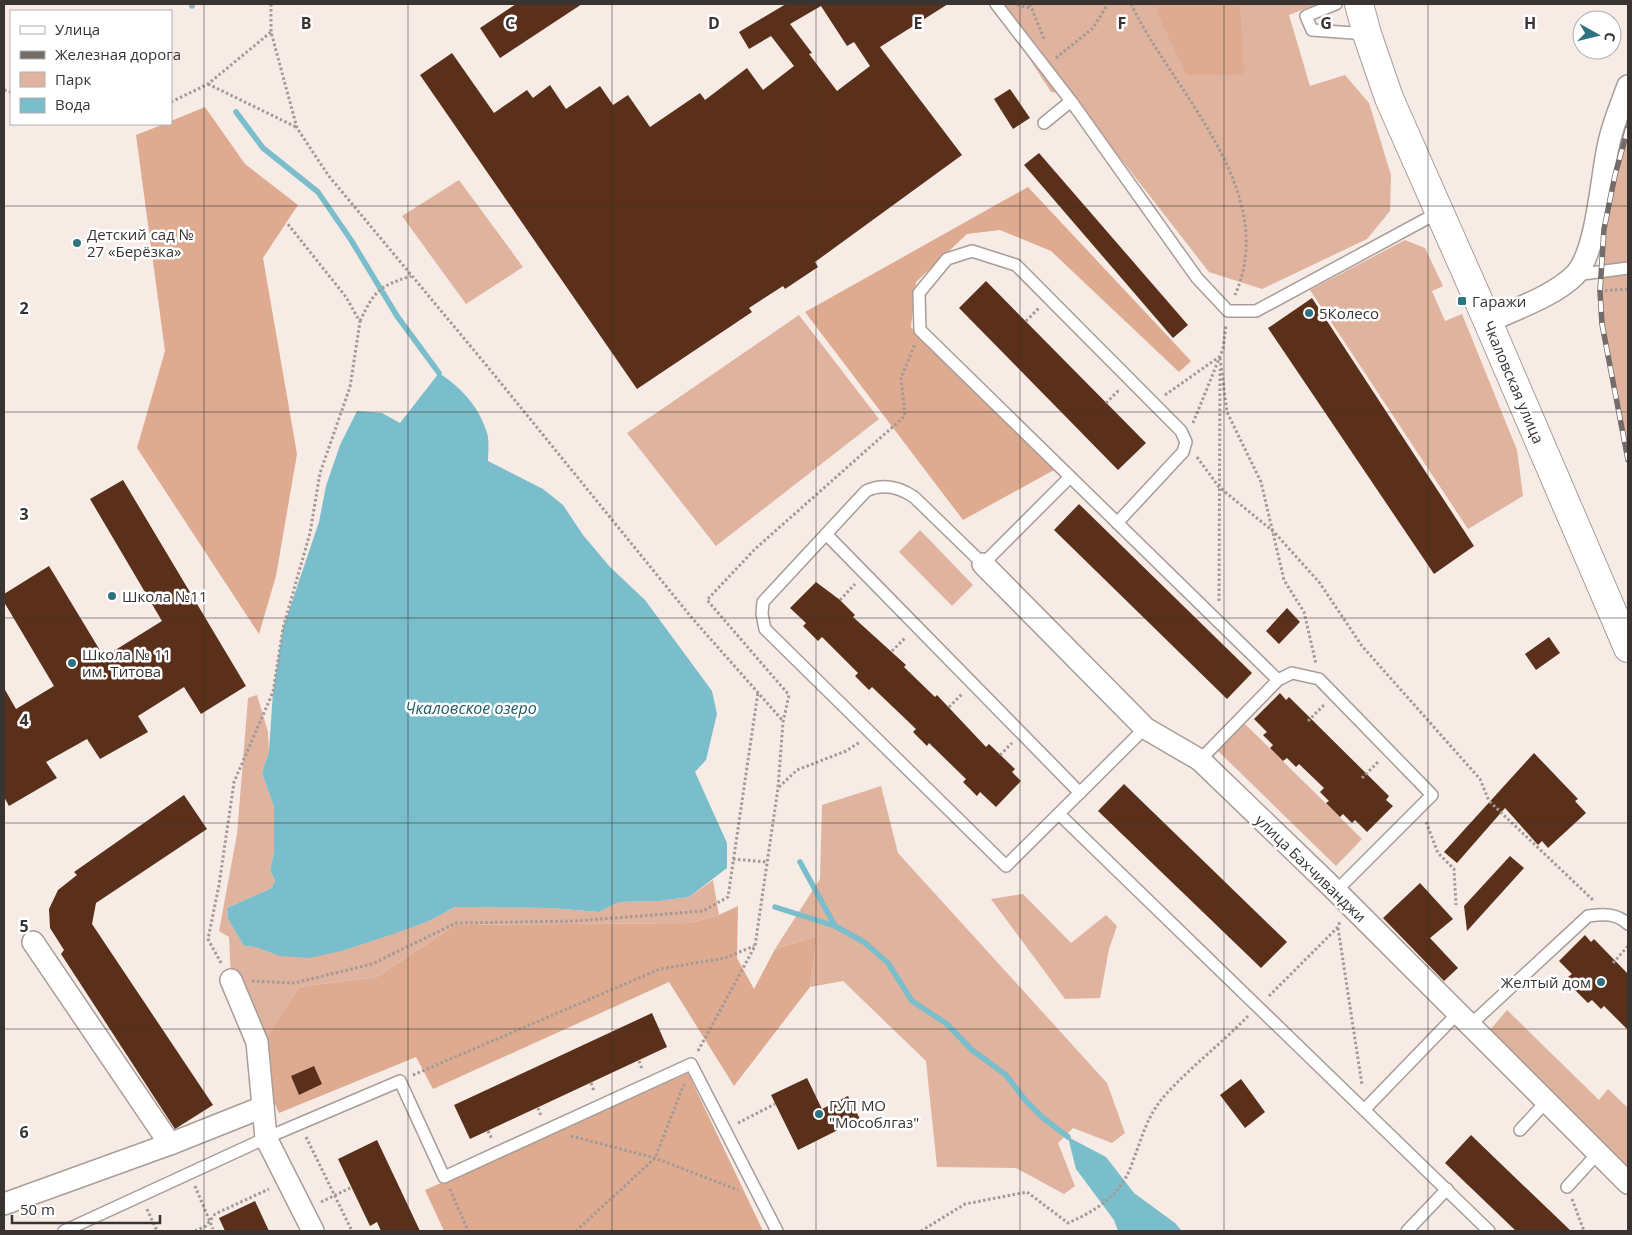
<svg xmlns="http://www.w3.org/2000/svg" width="1632" height="1235" font-family="'Open Sans',sans-serif">
	<style>
		.green { fill: #e0b39e }
		.forest { fill: #deaa90 }
		.water { fill: #7abdcb }
		.lines { fill: none; stroke-linecap: round; stroke-linejoin: round }
		.stream { stroke: #7abdcb; stroke-width: 5.5 }
		.building { fill: #5b301a; fill-rule: evenodd }
		.service-casing { stroke: #a89d98; stroke-width: 14 }
		.minor-casing { stroke: #a89d98; stroke-width: 24 }
		.secondary-casing { stroke: #a89d98; stroke-width: 30 }
		.path { stroke: #a39a96; stroke-width: 3; stroke-dasharray: 2.5 2.5; stroke-linecap: butt }
		.service { stroke: #fff; stroke-width: 11 }
		.minor { stroke: #fff; stroke-width: 21 }
		.secondary { stroke: #fff; stroke-width: 28 }
		.rail-casing { stroke: #736c69; stroke-width: 5.5 }
		.rail { stroke: #fff; stroke-width: 4; stroke-dasharray: 11; stroke-linecap: butt }
		.grid { fill: none; stroke: #393432; stroke-width: 1; stroke-opacity: 0.55 }
		.poi-dot { fill: #2d7381; stroke: #fff; stroke-width: 2 }
		.labels { text-anchor: middle; dominant-baseline: central; stroke-width: 5; stroke-linejoin: round; paint-order: stroke }
		.poi-label { font-size: 15px; fill: #393432; stroke: #fff; text-anchor: start }
		.street-label { font-size: 15px; fill: #393432; stroke: #fff }
		.water-label { font-size: 16px; font-style: italic; fill: #245b66; stroke: #fff }
		.grid-label { font-size: 16px; text-anchor: middle; font-weight: bold; fill: #393432; stroke: #fff; stroke-width: 5; stroke-linejoin: round; paint-order: stroke }
	</style>
	<rect width="100%" height="100%" fill="#f7ebe6"/>
	<g class="green">
		<polygon points="994,4 1317,4 1289,15 1310,86 1345,75 1369,103 1391,175 1390,211 1367,239 1262,289 1209,272 1071,95 1051,92"/>
		<polygon points="1628,128 1628,460 1602,324 1600,291 1604,229 1615,175"/>
		<polygon points="459,180 523,267 466,304 402,216"/>
		<polygon points="1405,240 1425,248 1443,286 1432,291 1445,321 1462,314 1517,450 1523,496 1468,529 1310,290"/>
		<polygon points="799,315 879,419 716,546 627,433"/>
		<polygon points="920,530 973,585 952,606 899,552"/>
		<polygon points="257,695 268,732 269,751 262,773 274,807 274,853 270,870 275,880 272,888 227,908 228,919 244,946 255,947 281,956 342,951 429,921 455,907 551,908 599,912 619,902 659,901 689,897 713,880 719,915 691,923 455,925 377,977 299,987 263,1042 231,980 229,937 219,931 237,834 248,698"/>
		<polygon points="1244,723 1362,839 1336,866 1217,750"/>
		<polygon points="881,786 898,853 1107,1083 1125,1133 1112,1143 1073,1128 1058,1143 1075,1186 1064,1194 1016,1168 937,1167 926,1061 843,981 810,987 817,936 775,949 820,879 822,805"/>
		<polygon points="1023,894 1071,943 1106,915 1117,926 1109,949 1100,998 1065,999 991,899"/>
		<polygon points="1507,1010 1599,1100 1608,1089 1628,1108 1628,1175 1490,1030"/>
	</g>
	<g class="forest">
		<polygon points="1160,4 1240,4 1244,74 1187,75 1157,13"/>
		<polygon points="205,107 245,164 298,205 263,258 297,454 276,576 259,634 137,448 165,351 136,135 164,124 171,124 171,121"/>
		<polygon points="1028,187 1191,361 1179,372 1051,251 1000,230 967,234 916,282 911,327 1054,470 963,520 805,312"/>
		<polygon points="738,906 737,958 754,989 775,949 817,936 810,987 734,1086 669,982 433,1089 416,1057 279,1113 259,1070 263,1042 299,987 377,977 455,925 691,923 719,915"/>
		<polygon points="688,1073 763,1231 444,1231 425,1190"/>
	</g>
	<g class="water">
		<path d="M439 373C460 387 478 405 486 430 490 439 488 452 488 461L543 489 563 505 583 535 610 567 645 600 712 691 717 714 706 760 695 772 727 843V868L689 897 659 901 619 902 599 912 551 908 455 907 429 921 396 933 342 951 309 958 280 956 255 947 244 946 228 919 227 908 272 888 275 880 270 870 274 853V807L262 773 269 751 273 692 283 628 319 522 326 486 340 445 357 411 382 413 400 423Z"/>
		<polygon points="1068,1137 1106,1157 1134,1193 1175,1223 1182,1231 1118,1231 1114,1220 1076,1169"/>
	</g>
	<g class="lines">
		<g class="stream">
			<polyline points="192,4 192,6"/>
			<polyline points="236,112 263,148 318,192 351,240 397,316 439,373"/>
			<polyline points="800,862 835,926"/>
			<polyline points="775,907 835,926 864,942 888,963 912,1001 947,1024 972,1050 1006,1075 1025,1100 1042,1117 1068,1137"/>
		</g>
	</g>
	<g class="building">
		<polygon points="516,4 582,4 500,58 480,28"/>
		<path d="M786 4H948L880 47 962 155 815 262 818 267 785 289 783 286 749 308 752 312 637 389 420 75 452 53 494 113 527 90 533 98 550 85 566 109 600 86 613 105 628 95 650 127 700 93 705 100 747 68 763 90 794 66 771 36 749 49 739 32ZM821 6 847 46 854 42 870 66 837 91 809 54 812 53 790 24Z"/>
		<polygon points="1010,89 1030,118 1013,129 994,99"/>
		<polygon points="1039,153 1188,325 1173,338 1024,165"/>
		<polygon points="986,281 1146,443 1118,470 959,308"/>
		<polygon points="1312,298 1474,546 1434,574 1268,328"/>
		<polygon points="123,480 246,686 201,714 184,687 138,716 148,732 100,759 87,739 46,762 57,778 9,806 4,797 4,688 16,709 54,686 4,602 4,594 49,566 104,657 162,621 90,499"/>
		<polygon points="1079,504 1252,673 1227,699 1054,530"/>
		<polygon points="816,582 840,600 855,615 853,617 906,665 904,667 935,697 937,695 986,747 989,744 1015,769 1012,772 1021,781 996,807 980,792 977,796 963,782 966,779 929,743 927,746 913,732 916,729 872,687 869,690 855,676 858,673 822,637 818,641 803,626 806,623 790,608"/>
		<polygon points="1287,608 1300,622 1279,644 1266,631"/>
		<polygon points="1549,637 1560,653 1536,670 1525,654"/>
		<polygon points="1280,693 1286,700 1289,697 1389,796 1386,800 1393,806 1367,832 1355,820 1352,823 1343,814 1340,817 1326,803 1329,801 1320,792 1324,788 1299,764 1296,767 1287,758 1283,761 1270,748 1273,745 1263,735 1267,732 1254,719"/>
		<polygon points="1534,753 1578,799 1575,801 1586,813 1548,848 1542,841 1538,845 1505,808 1457,863 1444,852"/>
		<polygon points="1124,784 1287,942 1261,968 1098,811"/>
		<polygon points="184,795 207,829 96,903 92,924 213,1105 175,1129 61,954 64,950 50,928 49,909 58,890 77,875 74,872"/>
		<polygon points="1510,856 1524,868 1467,931 1464,906"/>
		<polygon points="1420,883 1453,919 1430,938 1458,968 1444,981 1383,918"/>
		<polygon points="1585,935 1591,942 1594,939 1628,974 1628,1030 1604,1006 1601,1009 1592,1000 1588,1003 1575,990 1577,987 1568,977 1572,974 1559,961"/>
		<polygon points="652,1013 667,1047 470,1139 454,1105"/>
		<polygon points="314,1066 322,1084 299,1095 291,1076"/>
		<polygon points="807,1078 822,1109 848,1096 860,1119 798,1150 771,1095"/>
		<polygon points="1241,1079 1265,1112 1245,1128 1220,1095"/>
		<polygon points="1471,1135 1500,1163 1571,1231 1516,1231 1445,1163"/>
		<polygon points="377,1140 420,1231 381,1231 377,1222 370,1226 338,1159"/>
		<polygon points="255,1201 269,1231 225,1231 219,1218"/>
	</g>
	<g class="lines">
		<defs>
			<g id="service">
				<polyline points="996,4 1071,101"/>
				<polyline points="1336,4 1306,16 1312,30 1367,34"/>
				<polyline points="1044,123 1071,101 1197,278 1228,311 1256,311 1439,212"/>
				<polyline points="1575,275 1628,268"/>
				<path d="M1070 477 983 564 914 497C899 487 883 483 866 491L763 602 762 614 765 629 1006 866 1145 728"/>
				<polyline points="1117,523 1183,452 1186,442 1181,431 1016,265 972,251 947,259 919,293 920,330 1278,680"/>
				<polyline points="826,534 1080,793"/>
				<polyline points="1200,760 1278,680 1292,673 1319,679 1432,795 1336,891"/>
				<polyline points="1059,814 1489,1231"/>
				<path d="M1469 1026 1588 916C1604 914 1616 913 1628 924"/>
				<polyline points="1365,1109 1457,1014"/>
				<polyline points="1520,1130 1546,1102"/>
				<polyline points="1567,1187 1598,1153"/>
				<polyline points="64,1231 266,1138 400,1081 444,1177 691,1064 777,1231"/>
				<polyline points="1407,1231 1447,1189"/>
			</g>
			<g id="minor">
				<path d="M1488 322C1515 309 1554 296 1575 275 1597 252 1601 179 1608 147 1612 126 1621 105 1628 86"/>
				<polyline points="983,564 1145,728 1200,760 1336,891 1628,1183"/>
				<polyline points="33,942 170,1144"/>
				<polyline points="231,980 257,1042 266,1138 313,1231"/>
				<polyline points="4,1204 170,1144 263,1107"/>
			</g>
			<polyline id="secondary" points="1359,4 1367,34 1389,98 1488,322 1628,648"/>
		</defs>
		<use href="#service" class="service-casing"/>
		<use href="#minor" class="minor-casing"/>
		<use href="#secondary" class="secondary-casing"/>
		<g class="path">
			<polyline points="271,4 271,32 297,128 328,175 487,366 692,618 783,721"/>
			<polyline points="1030,4 1044,39"/>
			<path d="M1131 4C1173 92 1281 190 1235 295"/>
			<polyline points="1017,5 1030,8"/>
			<polyline points="1056,58 1093,28 1108,4"/>
			<polyline points="208,84 296,127"/>
			<polyline points="4,90 11,92"/>
			<polyline points="171,102 208,84 271,32"/>
			<polyline points="1600,291 1628,289"/>
			<path d="M360 321C375 290 378 287 411 276"/>
			<polyline points="1026,321 1040,307"/>
			<polyline points="1220,358 1227,412 1261,482 1284,580 1304,612 1316,664"/>
			<polyline points="1165,395 1219,357"/>
			<polyline points="1106,403 1120,389"/>
			<polyline points="1193,423 1223,349 1226,325"/>
			<polyline points="1197,457 1219,487 1274,532 1319,582 1362,646 1480,779 1489,801 1594,901"/>
			<polyline points="840,600 855,584"/>
			<polyline points="1219,601 1220,369"/>
			<polyline points="892,651 906,637"/>
			<polyline points="949,707 963,693"/>
			<polyline points="1308,721 1325,704"/>
			<polyline points="1000,755 1012,743"/>
			<polyline points="1362,778 1379,761"/>
			<polyline points="779,787 797,770 846,751 860,742"/>
			<polyline points="1426,822 1438,853 1454,869 1456,905"/>
			<polyline points="733,859 767,862"/>
			<polyline points="1338,928 1362,1085"/>
			<polyline points="221,963 208,939 219,885 234,782 273,692 283,628 310,533 320,473 350,387 360,322 346,297 287,223"/>
			<polyline points="1613,963 1628,946"/>
			<polyline points="252,981 294,983 372,964 456,923 576,921 703,911 728,897 758,692"/>
			<polyline points="1269,996 1338,927 1340,921"/>
			<polyline points="698,1051 755,946 778,788 783,722 789,695 707,600 755,549 905,416 901,378 915,344"/>
			<polyline points="639,1061 642,1069"/>
			<polyline points="413,1075 660,969 725,958 754,946"/>
			<polyline points="591,1083 594,1091"/>
			<polyline points="538,1108 541,1116"/>
			<polyline points="738,1123 775,1104"/>
			<polyline points="488,1131 492,1139"/>
			<polyline points="571,1136 655,1158 738,1190"/>
			<polyline points="306,1137 352,1231"/>
			<polyline points="195,1186 213,1229"/>
			<polyline points="450,1189 468,1231"/>
			<polyline points="1572,1199 1584,1231"/>
			<polyline points="321,1202 352,1187"/>
			<polyline points="147,1209 157,1231"/>
			<polyline points="195,1231 206,1226 215,1214 269,1189"/>
			<polyline points="576,1231 655,1158 684,1084"/>
			<path d="M921 1231 965 1204 1027 1192 1068 1223C1094 1212 1121 1195 1131 1166 1142 1139 1146 1115 1168 1092 1193 1065 1223 1042 1248 1016"/>
		</g>
		<use href="#service" class="service"/>
		<use href="#minor" class="minor"/>
		<use href="#secondary" class="secondary"/>
		<defs>
			<polyline id="rail" points="1628,128 1615,175 1604,229 1600,291 1602,324 1628,460"/>
		</defs>
		<use href="#rail" class="rail-casing"/>
		<use href="#rail" class="rail"/>
	</g>
	<path class="grid" d="M204 4V1231M408 4V1231M612 4V1231M816 4V1231M1020 4V1231M1224 4V1231M1428 4V1231M4 206H1628M4 412H1628M4 618H1628M4 823H1628M4 1029H1628"/>
	<g class="poi-dot">
		<circle cx="77" cy="243" r="5"/>
		<rect x="1457" y="296" width="10" height="10" rx="2.5"/>
		<circle cx="1309" cy="313" r="5"/>
		<circle cx="112" cy="596" r="5"/>
		<circle cx="72" cy="663" r="5"/>
		<circle cx="1601" cy="982" r="5"/>
		<circle cx="819" cy="1114" r="5"/>
	</g>
	<g class="labels">
		<g class="poi-label">
			<text x="87" y="234">Детский сад №<tspan x="87" dy="17">27 «Берёзка»</tspan></text>
			<text x="1472" y="301">Гаражи</text>
			<text x="1319" y="313">5Колесо</text>
			<text x="122" y="596">Школа №11</text>
			<text x="82" y="654">Школа № 11<tspan x="82" dy="17">им. Титова</tspan></text>
			<text x="1591" y="982" text-anchor="end">Желтый дом</text>
			<text x="829" y="1105">ГУП МО<tspan x="829" dy="17">"Мособлгаз"</tspan></text>
		</g>
		<g class="street-label">
			<text transform="translate(1514 382) rotate(67)">Чкаловская улица</text>
			<text transform="translate(1311 868) rotate(44)">улица Бахчиванджи</text>
		</g>
		<g class="water-label">
			<text x="471" y="708">Чкаловское озеро</text>
		</g>
	</g>
	<g class="grid-label">
		<text x="306" y="29">B</text>
		<text x="510" y="29">C</text>
		<text x="714" y="29">D</text>
		<text x="918" y="29">E</text>
		<text x="1122" y="29">F</text>
		<text x="1326" y="29">G</text>
		<text x="1530" y="29">H</text>
		<text x="24" y="314">2</text>
		<text x="24" y="520">3</text>
		<text x="24" y="726">4</text>
		<text x="24" y="932">5</text>
		<text x="24" y="1138">6</text>
	</g>
	<rect width="1632" height="1235" fill="none" stroke="#393432" stroke-width="10"/>
	<rect x="10" y="10" width="162" height="115" fill="#ffffff" stroke="#b0aead"/>
	<rect x="20" y="26" width="25" height="8" fill="#ffffff" stroke="#b0aead"/>
	<text x="55" y="35" font-size="15" fill="#393432">Улица</text>
	<rect x="20" y="51" width="25" height="8" fill="#736c69" stroke="#b0aead"/>
	<text x="55" y="60" font-size="15" fill="#393432">Железная дорога</text>
	<rect x="20" y="72" width="25" height="15" fill="#e0b39e" stroke="#b0aead"/>
	<text x="55" y="85" font-size="15" fill="#393432">Парк</text>
	<rect x="20" y="98" width="25" height="15" fill="#7abdcb" stroke="#b0aead"/>
	<text x="55" y="110" font-size="15" fill="#393432">Вода</text>
	<g transform="translate(1597 35) rotate(98)"><circle r="24" fill="#ffffff" stroke="#b0aead"/>
	<path d="M0-4L9 19L0 12L-9 19Z" fill="#2d7381"/>
	<text y="-8" font-size="14" font-weight="bold" text-anchor="middle" fill="#393432">С</text>
	</g>
	<path d="M12 1215v8h148v-8" fill="none" stroke="#393432" stroke-width="2.5"/>
	<text x="20" y="1215" font-size="15" fill="#393432" stroke="#ffffff" stroke-width="4" paint-order="stroke">50 m</text>
</svg>
